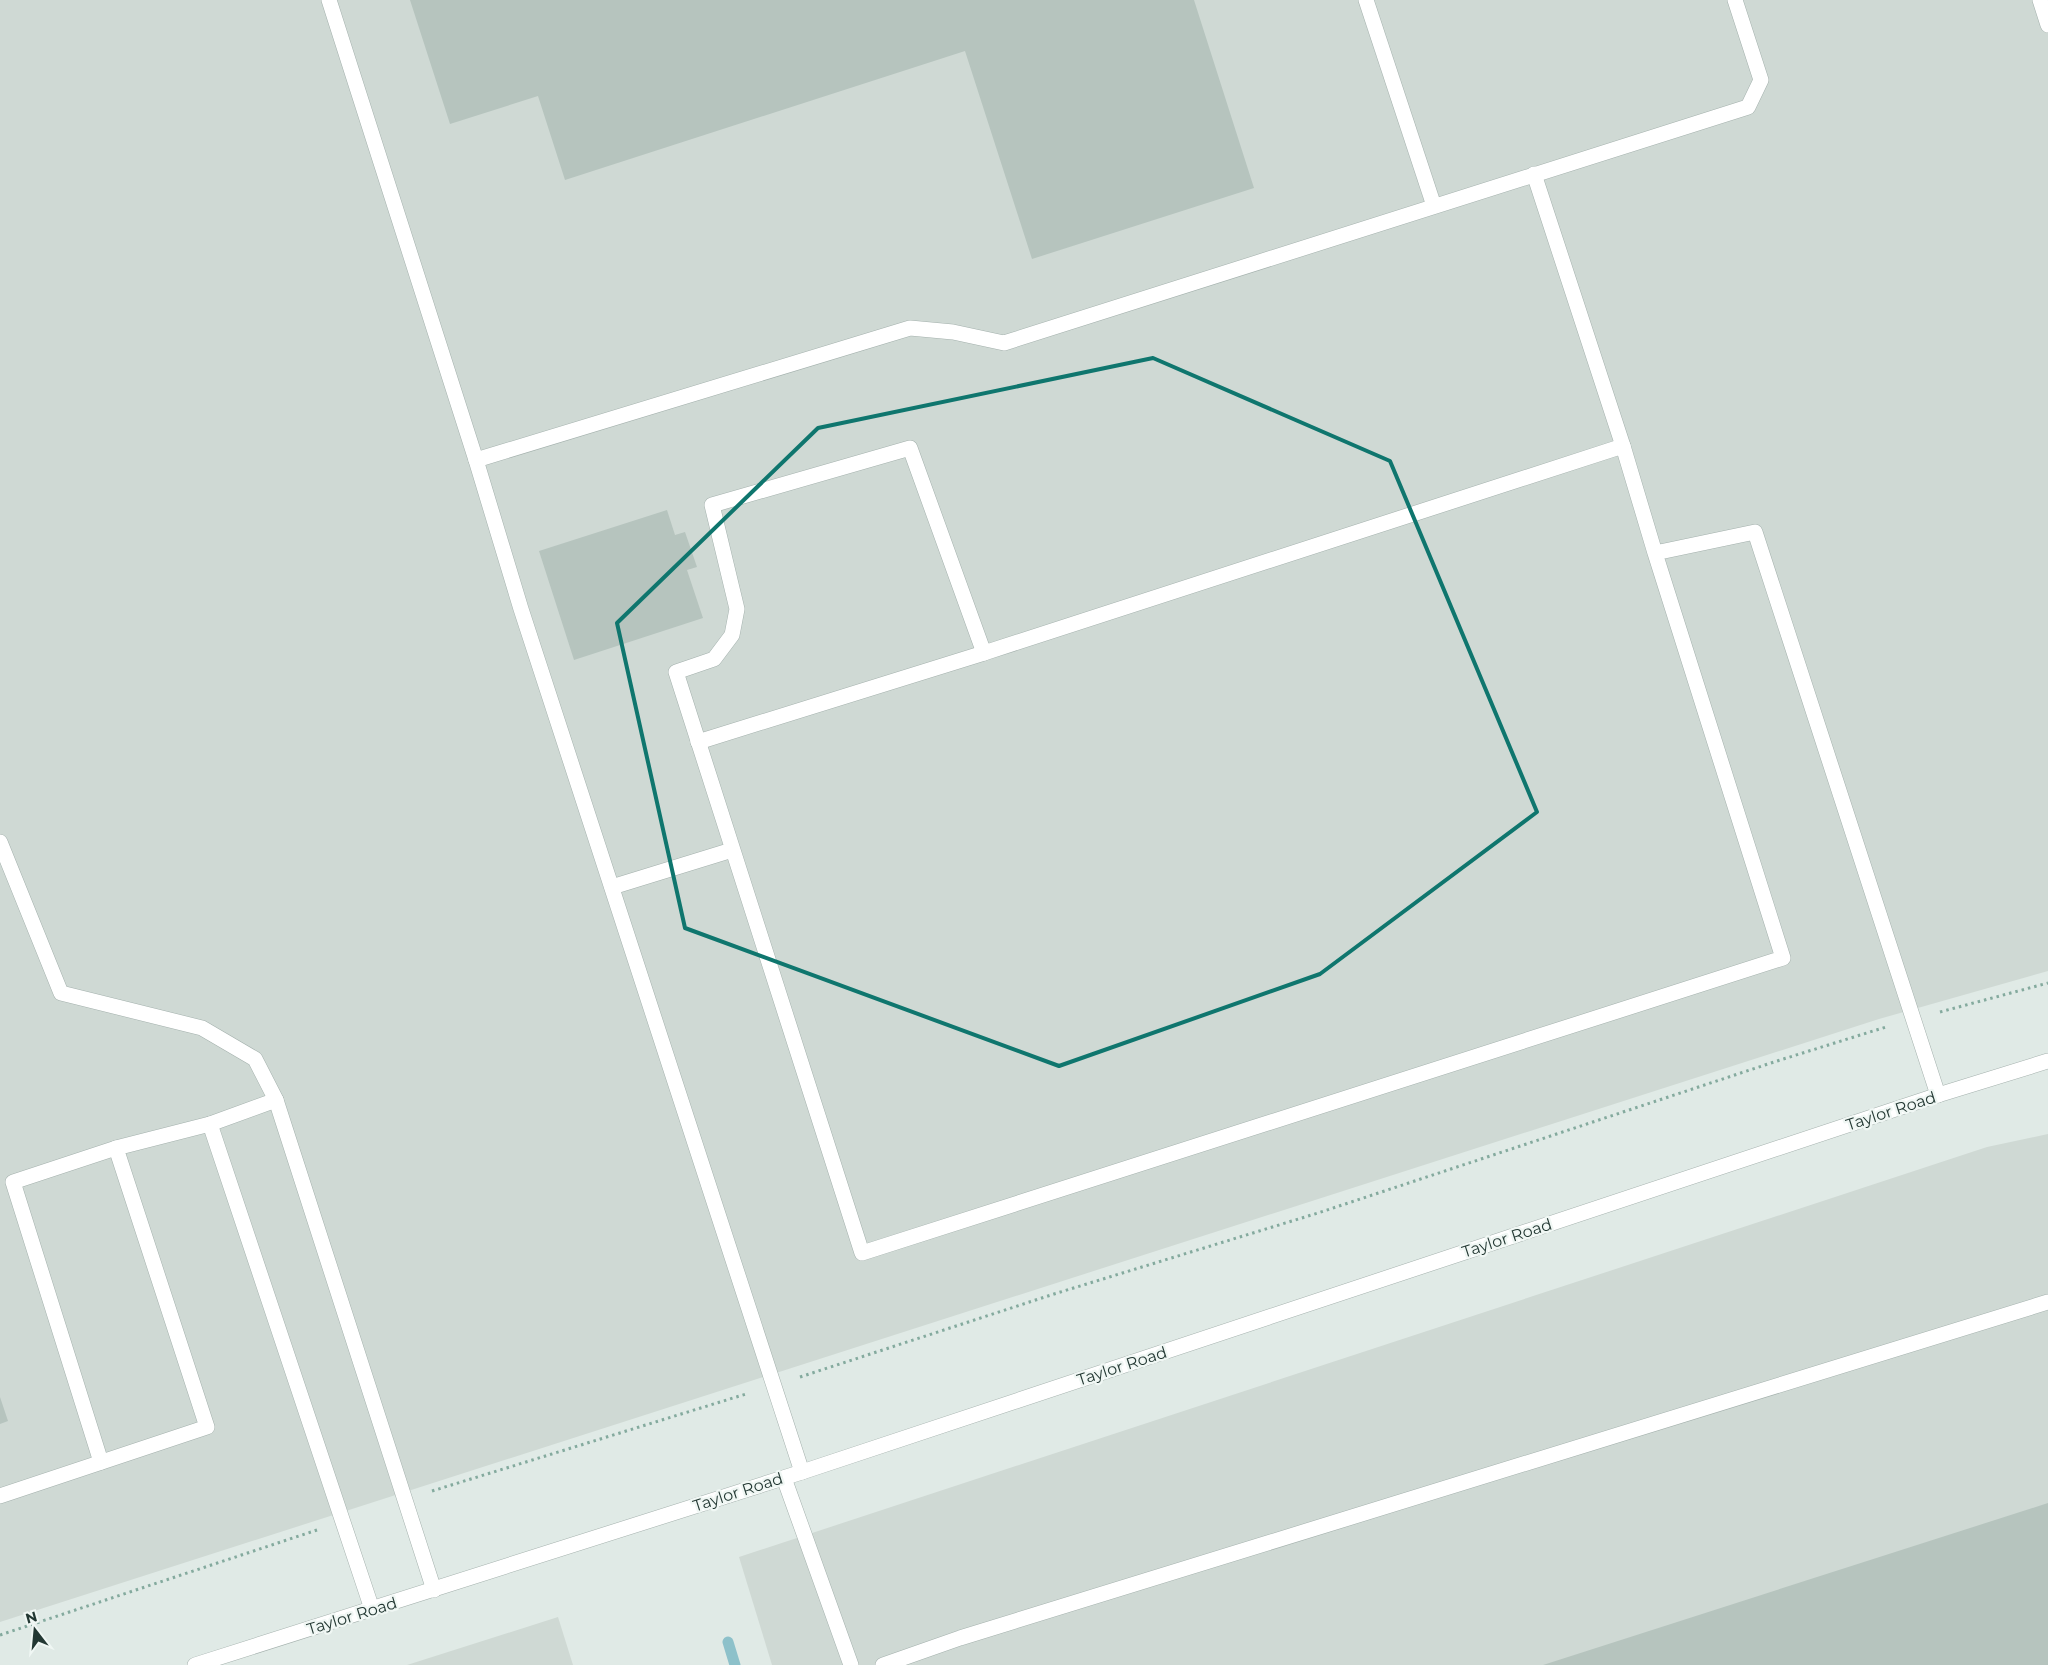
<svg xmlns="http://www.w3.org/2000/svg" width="2048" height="1665" font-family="Montserrat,sans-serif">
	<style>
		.built { fill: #cfd9d4 }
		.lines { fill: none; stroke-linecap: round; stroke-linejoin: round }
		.stream { stroke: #8dc1ca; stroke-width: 11 }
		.building { fill: #b6c4be }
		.minor-casing { stroke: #a4b1ad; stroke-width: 16 }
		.path { stroke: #84aa9e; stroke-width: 3; stroke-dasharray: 2.5 4; stroke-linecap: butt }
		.minor { stroke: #fff; stroke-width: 15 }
		.marked { fill: none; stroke: #0f766e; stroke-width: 4; stroke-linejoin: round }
		.labels { text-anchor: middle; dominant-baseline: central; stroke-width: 4.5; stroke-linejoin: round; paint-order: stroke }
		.street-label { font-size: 16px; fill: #233833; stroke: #f0f7f4 }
	</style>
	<rect width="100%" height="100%" fill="#e0eae6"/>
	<g class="built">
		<polygon points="0,0 2048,0 2048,971 1879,1019 0,1622"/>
		<polygon points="2048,1134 2048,1665 772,1665 739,1557 1987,1147"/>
		<polygon points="558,1617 573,1665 407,1665"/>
	</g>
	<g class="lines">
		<polyline class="stream" points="728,1642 735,1665"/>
	</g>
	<g class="building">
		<polygon points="410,0 1194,0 1254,188 1032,259 965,51 565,180 538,96 450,124"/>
		<polygon points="667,510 675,535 685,532 697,567 687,570 703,618 574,660 539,551"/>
		<polygon points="0,1397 8,1421 0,1424"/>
		<polygon points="2048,1503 2048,1665 1543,1665"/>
	</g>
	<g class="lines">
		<defs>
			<g id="minor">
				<polyline points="329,0 476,460 521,609 802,1472"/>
				<polyline points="1366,0 1434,206"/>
				<polyline points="2040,0 2048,25"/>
				<polyline points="1534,174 1623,446"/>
				<polyline points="476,460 910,328 953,332 1004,343 1748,107 1761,80 1735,0"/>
				<polyline points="1655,553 1623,446 984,653 910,448 712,505 737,609 732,635 714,659 676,672 862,1253 1783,958 1655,553 1755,532 1938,1095"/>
				<polyline points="698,742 984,653"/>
				<polyline points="0,842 61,993 202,1028 255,1059 276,1100"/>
				<polyline points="612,887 732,850"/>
				<polyline points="210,1124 276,1100 434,1590"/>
				<polyline points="101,1462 13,1182 116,1148"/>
				<polyline points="784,1478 851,1665"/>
				<polyline points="0,1496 207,1427 116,1148 210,1124 372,1609"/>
				<polyline points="195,1665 802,1472 1938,1095 2048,1061"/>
				<polyline points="883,1665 960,1638 2048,1302"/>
			</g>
		</defs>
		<use href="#minor" class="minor-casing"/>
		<g class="path">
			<polyline points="1940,1012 2048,983"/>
			<polyline points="800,1377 1054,1294 1318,1213 1777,1061 1886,1027"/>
			<polyline points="432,1491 746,1394"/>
			<polyline points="0,1635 317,1530"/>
		</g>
		<use href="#minor" class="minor"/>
	</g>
	<path class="marked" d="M1153 358 1390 461 1537 812 1320 974 1059 1066 685 928 617 623 818 428Z"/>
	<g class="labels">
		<g class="street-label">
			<text transform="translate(1891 1111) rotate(-18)">Taylor Road</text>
			<text transform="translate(1507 1238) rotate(-18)">Taylor Road</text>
			<text transform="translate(1122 1366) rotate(-18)">Taylor Road</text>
			<text transform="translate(738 1492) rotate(-18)">Taylor Road</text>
			<text transform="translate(352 1616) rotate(-17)">Taylor Road</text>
		</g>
	</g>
	<g transform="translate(35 1630) rotate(344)" stroke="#f0f7f4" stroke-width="4" paint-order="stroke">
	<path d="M0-4L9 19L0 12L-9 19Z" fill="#233833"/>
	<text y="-8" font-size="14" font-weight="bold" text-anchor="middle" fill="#233833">N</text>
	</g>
</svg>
